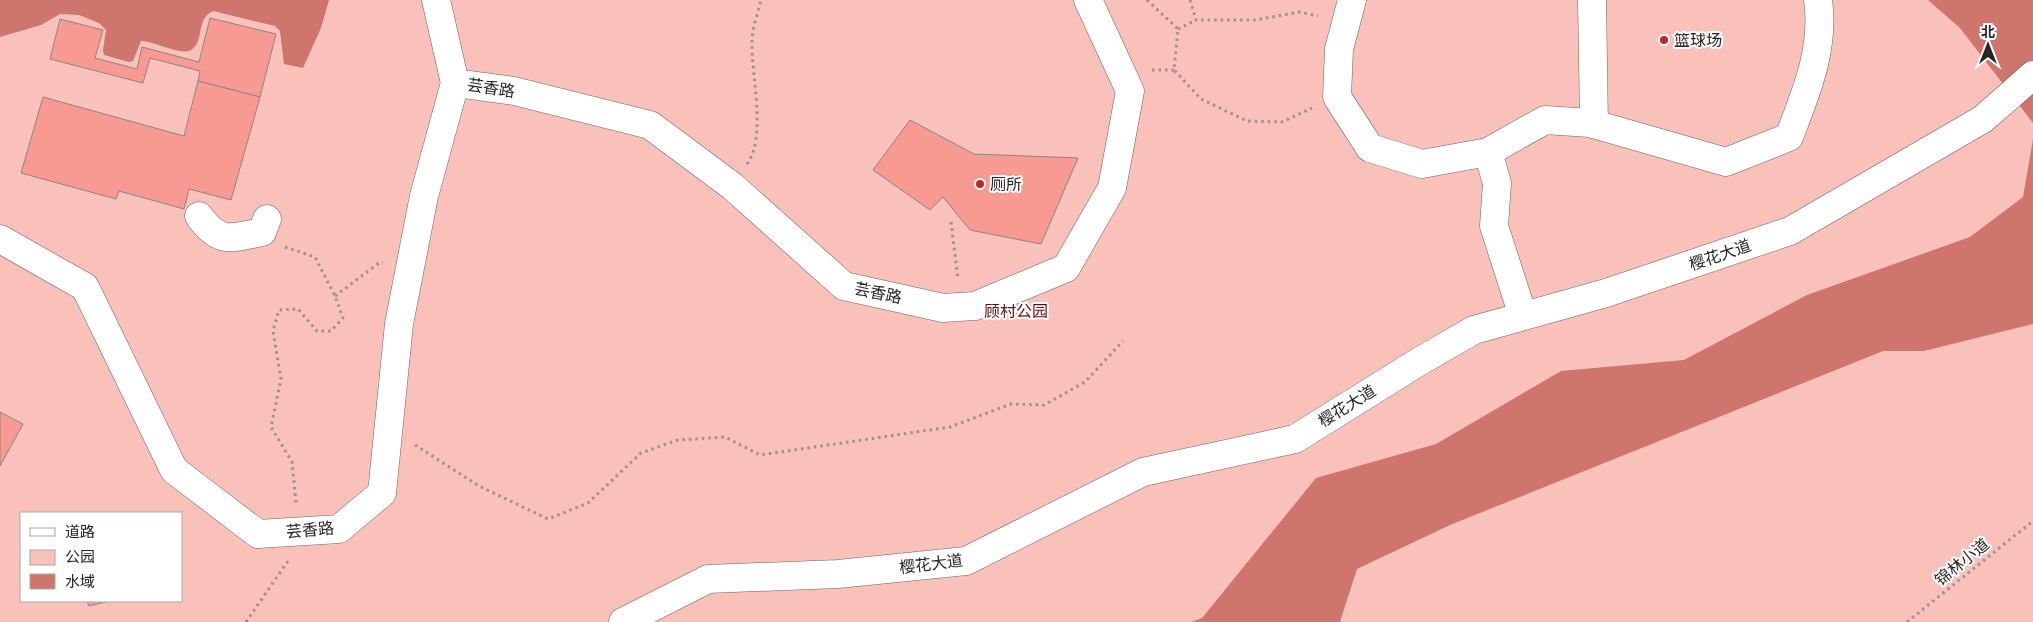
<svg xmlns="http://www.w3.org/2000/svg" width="2033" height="622" font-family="'Roboto Condensed','Noto Sans SC',sans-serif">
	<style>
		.green { fill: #fac0ba; fill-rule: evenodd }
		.water { fill: #ce756e }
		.building { fill: #f79a92; stroke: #8e8483 }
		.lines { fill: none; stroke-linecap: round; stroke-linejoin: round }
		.minor-casing { stroke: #6b6261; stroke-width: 29 }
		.path { stroke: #9a9291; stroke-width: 3; stroke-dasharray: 2.5 4; stroke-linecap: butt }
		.minor { stroke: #fff; stroke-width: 28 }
		.poi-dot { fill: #b8282c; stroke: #fff; stroke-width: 2 }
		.labels { text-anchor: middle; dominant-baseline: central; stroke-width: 4; stroke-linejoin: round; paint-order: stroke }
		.poi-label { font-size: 16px; fill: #282424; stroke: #fff; text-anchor: start }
		.street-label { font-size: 16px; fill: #282424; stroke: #fff }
		.park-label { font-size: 16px; fill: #620f12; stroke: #fff }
	</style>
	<rect width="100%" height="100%" fill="#e6dbda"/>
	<path class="green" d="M0 0H2033V622H0ZM21 513H181V601H21Z"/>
	<g class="water">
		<path d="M0 0H329L321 28 303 68 284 64 280 31 275 26 213 11C195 19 205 42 191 50 181 56 154 41 141 41L133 61 129 62 104 55 103 50 106 30 99 23 79 15 60 14 41 25 0 37Z"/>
		<polygon points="1928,0 2033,0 2033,123 1960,28"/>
		<polygon points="2033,139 2033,324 1924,351 1883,351 1450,525 1357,569 1340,622 1192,622 1202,618 1316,478 1436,444 1561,371 1684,360 1807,295 1970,237 2023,197"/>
	</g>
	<g class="building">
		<polygon points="210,18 276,34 260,97 198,81 200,71 150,58 143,83 50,59 60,19 103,30 95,58 137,69 142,47 199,62"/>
		<polygon points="198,81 260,97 231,200 189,189 184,209 119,191 116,199 21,173 43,97 184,136"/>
		<polygon points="910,120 974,154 1078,158 1041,244 970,230 943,197 930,210 873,170"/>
		<polygon points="0,412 23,424 0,466"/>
		<polygon points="87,601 109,601 89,606"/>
	</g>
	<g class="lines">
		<defs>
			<g id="minor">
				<polyline points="436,0 455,83"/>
				<path d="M1352 0 1339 49 1337 97 1370 148 1422 164 1488 152 1545 120 1590 123 1726 162 1789 137C1806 93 1825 48 1818 0"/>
				<polyline points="1592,0 1594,124"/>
				<polyline points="1488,152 1497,183 1494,226 1523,316"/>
				<path d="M199 216C220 245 230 238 262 232L267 219"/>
				<polyline points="0,239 85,287 174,470 258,534 339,529 382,493 399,324 424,196 455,83 514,91 650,125 732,186 844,286 943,308 975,306 1066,268 1112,188 1130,91 1088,0"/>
				<polyline points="623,622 708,579 838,574 966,561 1143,472 1295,439 1420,361 1474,330 1606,293 1790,231 1983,119 2033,75"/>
			</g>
		</defs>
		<use href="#minor" class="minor-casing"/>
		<g class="path">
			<polyline points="1147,0 1178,29 1174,70 1201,99 1247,121 1282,122 1312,108"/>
			<polyline points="1190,0 1196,20 1255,20 1300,12 1318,16"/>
			<polyline points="1178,29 1196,20"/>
			<polyline points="1152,70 1174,70"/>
			<path d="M747 164C767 136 751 75 752 42 752 28 758 13 761 0"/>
			<polyline points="951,222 958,279"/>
			<polyline points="285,247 315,257 335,296 343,318 331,331 317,331 298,309 279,310 273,331 281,379 271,427 292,462 296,503"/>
			<polyline points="335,296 379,263 383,263"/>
			<polyline points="415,445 479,486 548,519 588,503 641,453 678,440 725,437 760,455 950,427 1011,404 1044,405 1085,382 1123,341"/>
			<polyline points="246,622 288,561"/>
			<polyline points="1907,622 2033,521"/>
		</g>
		<use href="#minor" class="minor"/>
	</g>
	<g class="poi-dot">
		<circle cx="1664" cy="40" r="5"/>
		<circle cx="980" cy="184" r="5"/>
	</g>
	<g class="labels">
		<g class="poi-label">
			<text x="1674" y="40">篮球场</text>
			<text x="990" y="184">厕所</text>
		</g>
		<g class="street-label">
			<text transform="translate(491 88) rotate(9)">芸香路</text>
			<text transform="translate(1720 255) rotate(-19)">樱花大道</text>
			<text transform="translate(878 293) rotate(12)">芸香路</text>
			<text transform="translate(1347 406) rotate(-32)">樱花大道</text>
			<text transform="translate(310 530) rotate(-5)">芸香路</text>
			<text transform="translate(1962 562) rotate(-39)">锦林小道</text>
			<text transform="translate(931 564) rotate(-7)">樱花大道</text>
		</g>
		<g class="park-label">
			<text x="1016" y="311">顾村公园</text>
		</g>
	</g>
	<rect x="20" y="512" width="162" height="90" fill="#ffffff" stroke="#a9a7a7"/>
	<rect x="30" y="528" width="25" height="8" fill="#ffffff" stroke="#a9a7a7"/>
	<text x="65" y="537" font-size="15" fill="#282424">道路</text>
	<rect x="30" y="550" width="25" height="15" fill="#fac0ba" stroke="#a9a7a7"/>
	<text x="65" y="562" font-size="15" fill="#282424">公园</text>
	<rect x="30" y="574" width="25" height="15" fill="#ce756e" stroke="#a9a7a7"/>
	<text x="65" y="587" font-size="15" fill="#282424">水域</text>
	<g transform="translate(1988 45)" stroke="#ffffff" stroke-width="4" paint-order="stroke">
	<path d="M0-4L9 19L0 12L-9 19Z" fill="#282424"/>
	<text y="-8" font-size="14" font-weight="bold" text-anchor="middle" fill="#282424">北</text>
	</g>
</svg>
